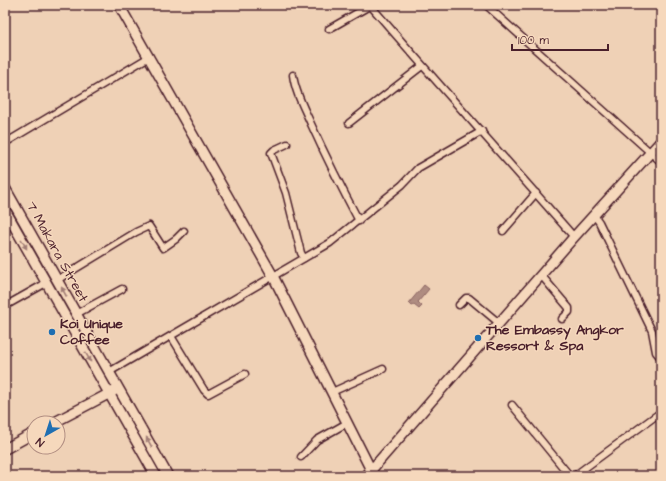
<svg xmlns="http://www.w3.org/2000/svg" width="666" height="481" font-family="'Architects Daughter',sans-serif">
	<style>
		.water { fill: #af8c81; stroke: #87605f }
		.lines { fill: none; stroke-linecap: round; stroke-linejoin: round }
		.street-casing { stroke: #4a1f2b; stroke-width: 9 }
		.secondary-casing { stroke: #4a1f2b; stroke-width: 12 }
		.street { stroke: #f6d8bc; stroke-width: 6 }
		.secondary { stroke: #f6d8bc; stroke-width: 9 }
		.oneway { fill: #a07c74 }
		.poi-dot { fill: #1f6fb2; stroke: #f6d8bc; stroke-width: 1.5 }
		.labels { text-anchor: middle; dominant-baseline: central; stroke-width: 3; stroke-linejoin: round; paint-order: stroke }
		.street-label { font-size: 14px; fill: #4a1f2b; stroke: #f6d8bc }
		.poi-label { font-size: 14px; font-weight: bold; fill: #4a1f2b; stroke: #f6d8bc; text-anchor: start }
	</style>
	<rect width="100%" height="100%" fill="#efd1b6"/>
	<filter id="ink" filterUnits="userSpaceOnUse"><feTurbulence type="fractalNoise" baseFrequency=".025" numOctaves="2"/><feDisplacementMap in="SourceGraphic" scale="8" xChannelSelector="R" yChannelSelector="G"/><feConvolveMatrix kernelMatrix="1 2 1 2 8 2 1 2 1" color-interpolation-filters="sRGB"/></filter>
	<g filter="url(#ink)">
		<polygon class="water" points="424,285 429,289 418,302 422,306 419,309 414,305 412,306 409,303"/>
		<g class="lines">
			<defs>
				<g id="street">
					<path d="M370 5C437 83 506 159 574 237"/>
					<polyline points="486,5 661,162"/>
					<polyline points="329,29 371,5"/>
					<path d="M293 75C295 92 304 108 311 124 326 157 342 189 359 221"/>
					<polyline points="349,123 422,66"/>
					<polyline points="5,143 149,57"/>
					<polyline points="287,144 274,150 271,153 286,193 301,253 304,258"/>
					<polyline points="594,215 599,222 652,331 656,352 661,358"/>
					<polyline points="503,231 536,193"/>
					<polyline points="541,275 569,308 569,312 562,319"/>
					<polyline points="57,280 136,232 149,226 163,248 176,239 184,231"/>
					<polyline points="459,305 466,298 469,298 499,323"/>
					<polyline points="5,306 46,283"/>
					<polyline points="76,314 122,289"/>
					<polyline points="171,336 204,390 208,394 245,374"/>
					<polyline points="109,372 330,243 402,185 418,168 482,131"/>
					<polyline points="332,392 383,369"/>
					<polyline points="512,405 570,476"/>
					<polyline points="301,457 317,440 347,423"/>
					<polyline points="574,476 661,412"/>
				</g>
				<g id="secondary">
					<polyline points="119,5 273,276 374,476"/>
					<polyline points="5,188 168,476"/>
					<polyline points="5,210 156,476"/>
					<polyline points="53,423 114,391"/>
					<polyline points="5,449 34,433"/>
					<polyline points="366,476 574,237 661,141"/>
				</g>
			</defs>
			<use href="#street" class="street-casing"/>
			<use href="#secondary" class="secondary-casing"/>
			<use href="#street" class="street"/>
			<use href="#secondary" class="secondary"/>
		</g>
		<defs><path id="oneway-solid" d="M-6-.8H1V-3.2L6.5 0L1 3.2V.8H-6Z"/></defs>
		<g class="oneway">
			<use href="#oneway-solid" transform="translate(24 244) rotate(60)"/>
			<use href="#oneway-solid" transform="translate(64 292) rotate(-119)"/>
			<use href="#oneway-solid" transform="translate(88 357) rotate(60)"/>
			<use href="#oneway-solid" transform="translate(149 442) rotate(-119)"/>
		</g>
	</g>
	<g class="poi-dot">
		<circle cx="52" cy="332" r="4"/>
		<circle cx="478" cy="338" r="4"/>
	</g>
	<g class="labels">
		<g class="street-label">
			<text transform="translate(57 252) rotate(61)">7 Makara Street</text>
		</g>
		<g class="poi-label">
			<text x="60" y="324">Koi Unique<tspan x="60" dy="16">Coffee</tspan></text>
			<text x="486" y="330">The Embassy Angkor<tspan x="486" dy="16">Ressort &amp; Spa</tspan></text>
		</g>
	</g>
	<rect width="666" height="481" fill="none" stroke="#f6d8bc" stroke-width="20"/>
	<rect x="10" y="10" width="646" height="461" fill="none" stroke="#4a1f2b" stroke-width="1.5" filter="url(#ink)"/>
	<g transform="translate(46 435) rotate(219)"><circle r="19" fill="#f6d8bc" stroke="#b18e82"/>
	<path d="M0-3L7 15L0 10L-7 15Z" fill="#1f6fb2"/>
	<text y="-6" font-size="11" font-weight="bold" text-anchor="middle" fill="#4a1f2b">N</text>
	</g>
	<path d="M512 44v6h96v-6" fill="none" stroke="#4a1f2b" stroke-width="2"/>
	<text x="518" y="44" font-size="12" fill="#4a1f2b" stroke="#f6d8bc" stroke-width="3" paint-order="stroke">100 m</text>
</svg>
